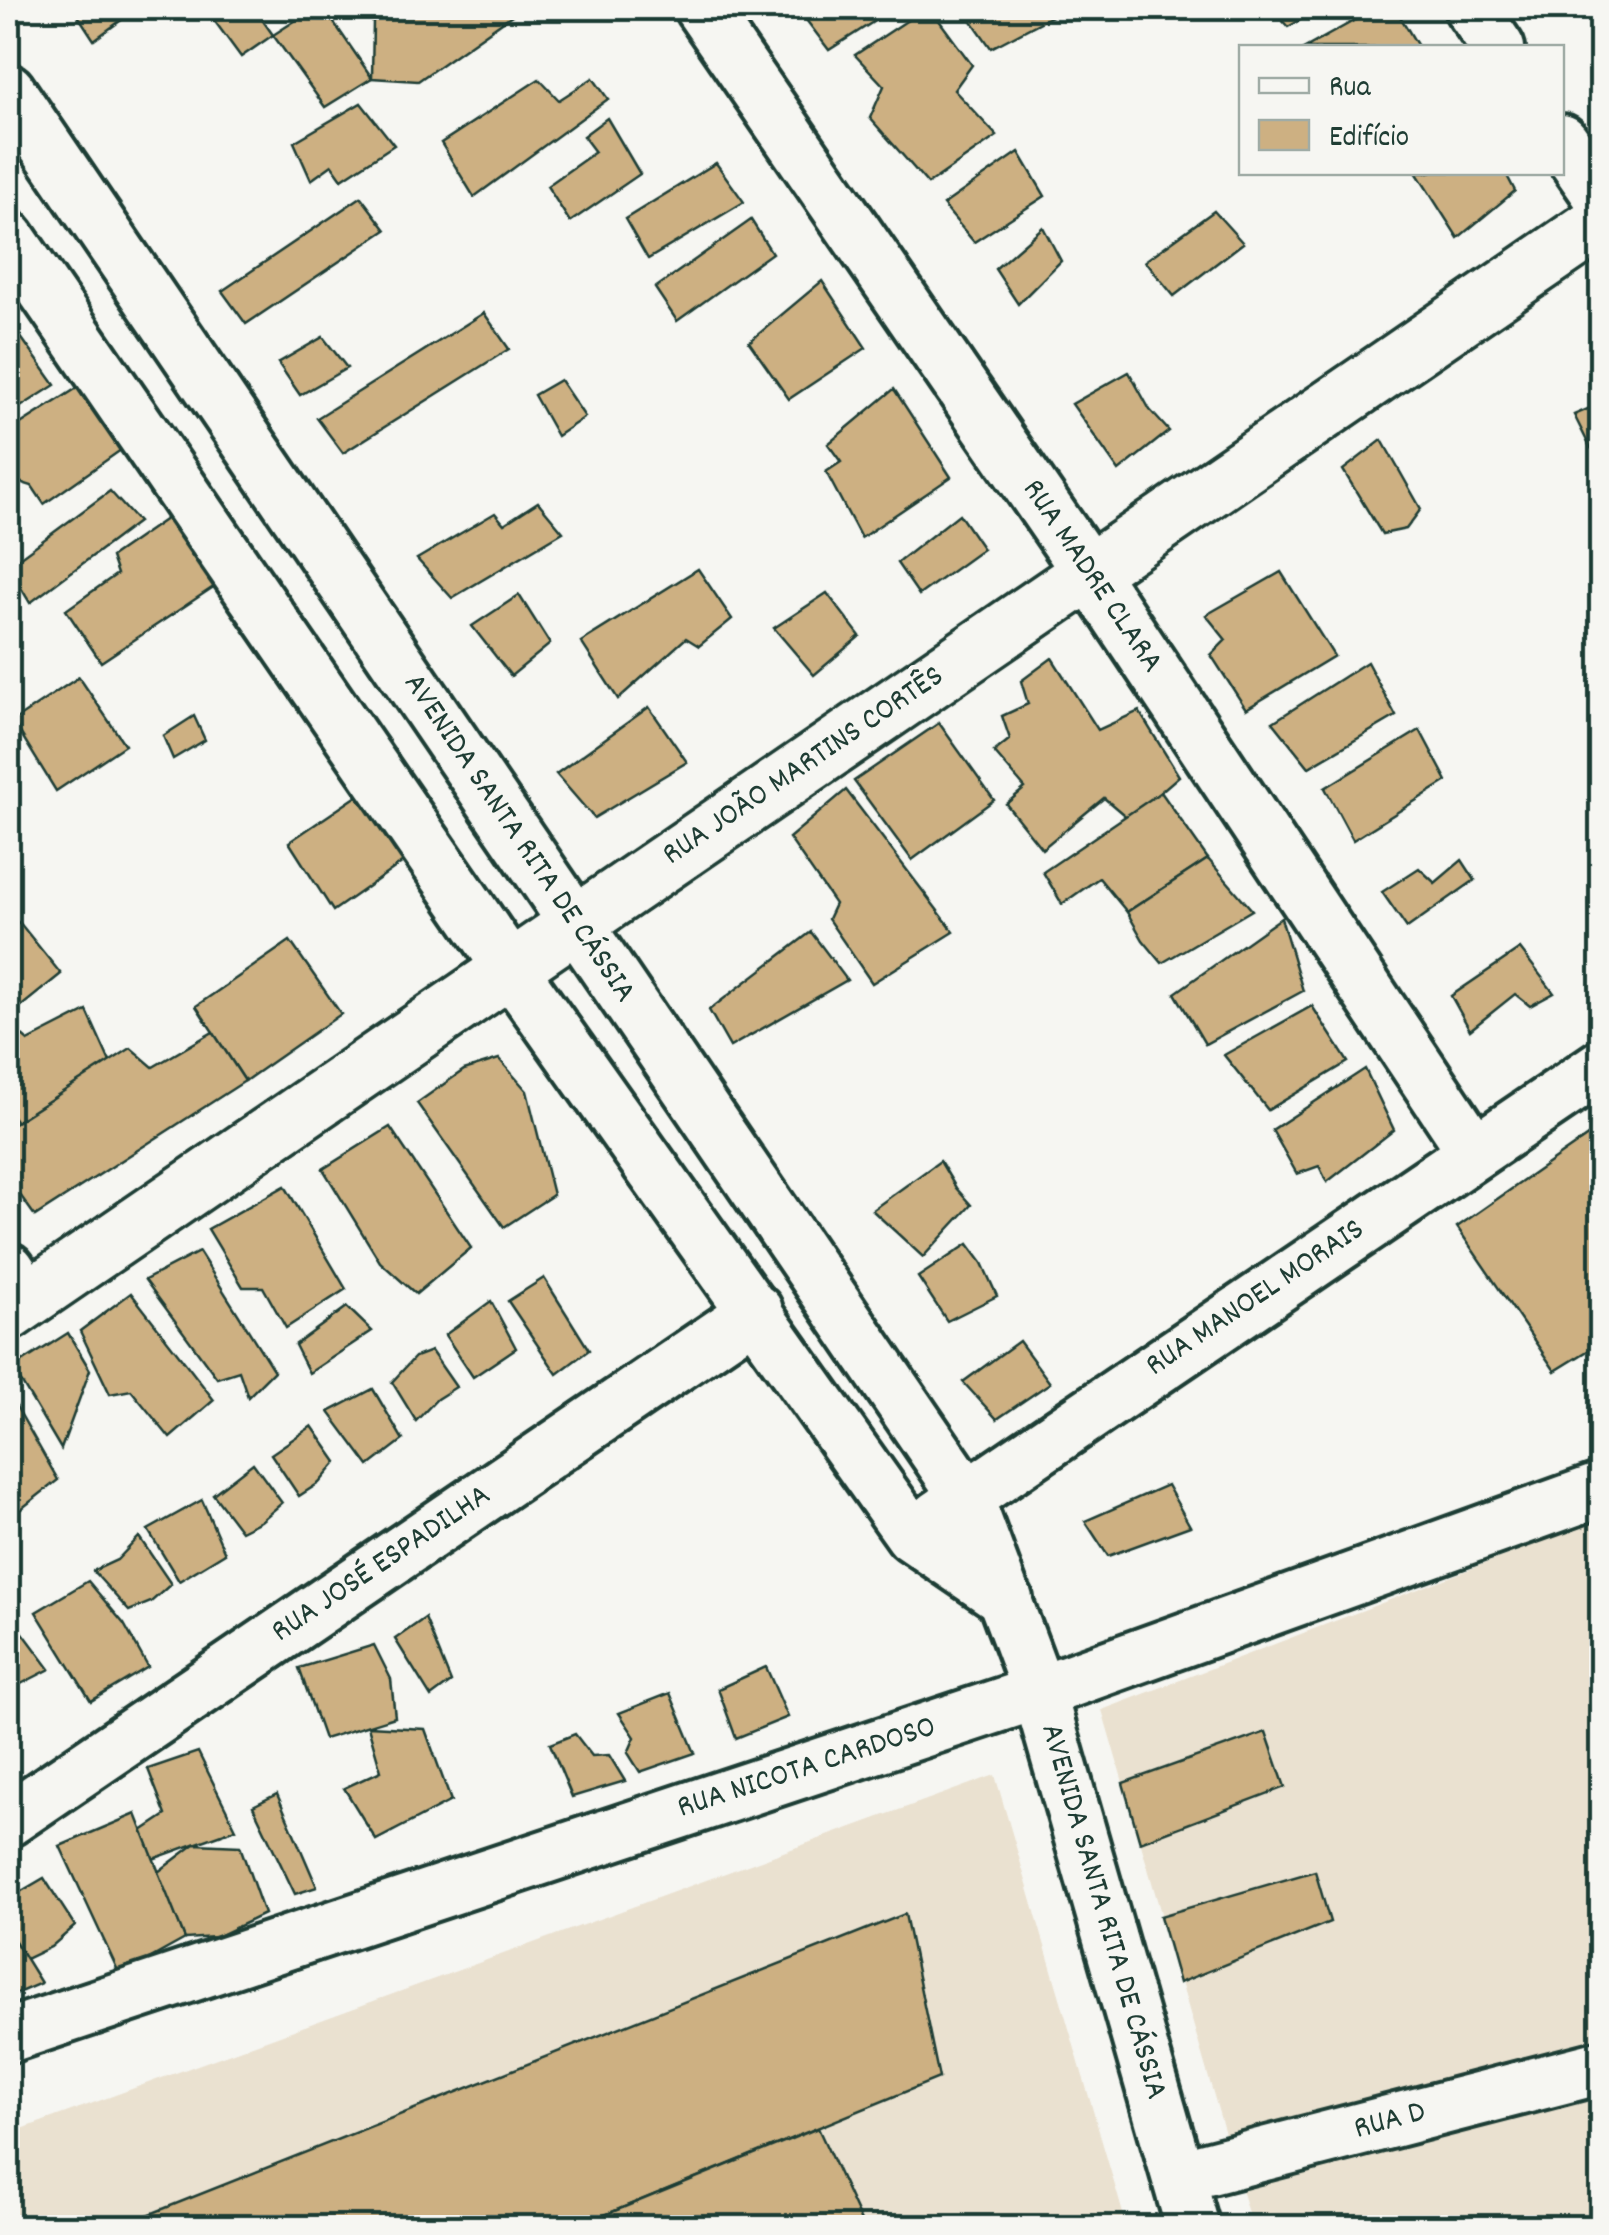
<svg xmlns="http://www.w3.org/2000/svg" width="1609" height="2235" font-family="Dekko,sans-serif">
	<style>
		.built { fill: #eae1d0 }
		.building { fill: #cdb082; stroke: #1f3d34; stroke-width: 2.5 }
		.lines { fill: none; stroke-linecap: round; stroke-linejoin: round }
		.street-casing { stroke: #1f3d34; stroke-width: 60 }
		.secondary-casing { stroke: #1f3d34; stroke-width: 62 }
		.street { stroke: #f6f6f2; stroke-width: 52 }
		.secondary { stroke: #f6f6f2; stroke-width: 55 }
		.labels { text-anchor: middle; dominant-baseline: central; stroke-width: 9; stroke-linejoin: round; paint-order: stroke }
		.street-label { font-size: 32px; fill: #1f3d34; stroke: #f6f6f2 }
	</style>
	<rect width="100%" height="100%" fill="#f6f6f2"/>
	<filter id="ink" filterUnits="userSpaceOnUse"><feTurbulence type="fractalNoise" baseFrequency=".01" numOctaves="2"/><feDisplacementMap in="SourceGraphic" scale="20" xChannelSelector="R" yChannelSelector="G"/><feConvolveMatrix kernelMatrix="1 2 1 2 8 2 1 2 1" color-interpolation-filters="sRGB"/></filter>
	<g filter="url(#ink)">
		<g class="built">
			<polygon points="1601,1519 1601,2227 1252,2227 1102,1710"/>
			<polygon points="995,1775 1127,2227 8,2228 8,2134"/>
		</g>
		<g class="building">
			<polygon points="73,8 138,8 94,40"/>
			<polygon points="205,8 254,8 273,35 241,57"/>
			<polygon points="315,8 324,8 372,78 325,107 273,35"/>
			<polygon points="395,8 518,8 519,10 418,81 372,78 373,21"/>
			<polygon points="797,8 895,8 829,50"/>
			<polygon points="926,8 930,8 972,65 954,90 997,136 928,184 870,118 884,86 855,55"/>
			<polygon points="963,8 1058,8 1060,12 991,48"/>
			<polygon points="1271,8 1321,8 1288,27"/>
			<polygon points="1377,8 1395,8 1419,48 1305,48"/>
			<polygon points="593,78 608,99 474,197 441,143 539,79 559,100"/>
			<polygon points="361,103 394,145 342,179 332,165 311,180 294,142"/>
			<polygon points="607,118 640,174 570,222 547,186 595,152 583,136"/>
			<polygon points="1019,152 1045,196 974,242 943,205"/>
			<polygon points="716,163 744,202 648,259 625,219"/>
			<polygon points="1416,172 1505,172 1515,191 1458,238"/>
			<polygon points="361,197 386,230 246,324 222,291"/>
			<polygon points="1214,211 1243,243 1174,296 1145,261"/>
			<polygon points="751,220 772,253 677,321 655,288"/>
			<polygon points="1043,227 1061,261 1018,304 995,269"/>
			<polygon points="822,281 866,348 789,399 749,342"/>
			<polygon points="484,313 509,349 343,453 317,418"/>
			<polygon points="13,326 55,385 8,415 8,330"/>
			<polygon points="323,337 347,368 300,395 278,363"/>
			<polygon points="1129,372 1150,410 1169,431 1119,471 1072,404"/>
			<polygon points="560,380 585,417 557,436 534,395"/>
			<polygon points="85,383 128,445 44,504 32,486 19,482 8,463 8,432"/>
			<polygon points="894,389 951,477 861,538 826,472 841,462 828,444"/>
			<polygon points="1602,403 1602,460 1590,447 1574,415"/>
			<polygon points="1382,440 1421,509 1406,529 1382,534 1343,470"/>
			<polygon points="110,491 138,522 30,603 8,566"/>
			<polygon points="538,502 563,532 452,598 417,559 495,513 504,524"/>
			<polygon points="176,512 224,580 101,662 66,610 117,574 111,557"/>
			<polygon points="959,514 983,549 919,595 897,563"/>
			<polygon points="698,569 732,619 699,646 686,638 618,699 581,642"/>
			<polygon points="1281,572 1334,656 1246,709 1211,655 1226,640 1206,615"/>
			<polygon points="827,593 860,636 814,675 774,628"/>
			<polygon points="519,595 550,644 511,676 472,626"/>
			<polygon points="1052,658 1098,730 1139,711 1179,776 1129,819 1104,798 1042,849 1006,804 1025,788 994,752 1010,739 1002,716 1028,704 1021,681"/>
			<polygon points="1367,662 1396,716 1309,767 1273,722"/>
			<polygon points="79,677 125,745 56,791 13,721"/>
			<polygon points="649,707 687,762 594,818 556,774"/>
			<polygon points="194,716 205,740 173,759 163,736"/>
			<polygon points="939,723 994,800 912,860 854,781"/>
			<polygon points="1420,730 1447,781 1353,840 1325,788"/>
			<polygon points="369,788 416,853 333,911 289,842"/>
			<polygon points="846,790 954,932 872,983 828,919 835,904 789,838"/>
			<polygon points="1161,792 1208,859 1127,912 1099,878 1062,904 1043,872"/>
			<polygon points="1208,859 1252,910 1162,963 1143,940 1127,912"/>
			<polygon points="1462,860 1475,880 1407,928 1382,892 1419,868 1435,883"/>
			<polygon points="1281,918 1303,991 1205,1044 1175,993"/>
			<polygon points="19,922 61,974 8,1017 8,930"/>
			<polygon points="811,932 847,980 730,1047 709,1010"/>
			<polygon points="290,941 341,1014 245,1081 196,1006"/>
			<polygon points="1520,949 1554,993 1530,1006 1515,994 1470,1030 1451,996"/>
			<polygon points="1312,1006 1348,1062 1268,1110 1224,1055"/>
			<polygon points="87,1011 110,1062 16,1122 8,1110 8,1028 11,1026 28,1041"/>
			<polygon points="213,1032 245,1081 35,1216 8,1178 8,1127 131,1048 153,1067"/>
			<polygon points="499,1059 527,1091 553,1195 504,1227 417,1103 464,1070"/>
			<polygon points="1365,1069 1394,1130 1327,1182 1319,1166 1297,1174 1272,1130"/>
			<polygon points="1602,1126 1602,1342 1555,1371 1457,1227"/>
			<polygon points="390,1127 471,1248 416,1294 380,1262 323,1169"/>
			<polygon points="940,1161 956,1188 971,1205 923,1257 872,1210"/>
			<polygon points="285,1186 346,1289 286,1328 263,1287 243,1287 208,1229"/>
			<polygon points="968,1244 982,1263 997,1296 947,1321 918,1277"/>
			<polygon points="199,1252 274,1371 248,1397 239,1371 217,1378 145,1280"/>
			<polygon points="544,1278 589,1350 557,1374 508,1301"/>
			<polygon points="131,1293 214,1400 170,1438 131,1390 110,1394 80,1331"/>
			<polygon points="491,1301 516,1348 473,1377 445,1335"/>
			<polygon points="347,1307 372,1331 309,1373 295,1345"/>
			<polygon points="68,1333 90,1370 61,1449 13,1368"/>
			<polygon points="1019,1341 1050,1383 997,1419 963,1382"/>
			<polygon points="431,1351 456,1387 437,1399 416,1421 392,1382 415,1357"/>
			<polygon points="373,1389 403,1440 369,1466 329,1412"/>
			<polygon points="8,1392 58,1480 12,1516 8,1508"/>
			<polygon points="312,1426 337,1462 319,1483 299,1496 271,1454"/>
			<polygon points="253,1463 282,1503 261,1521 241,1531 213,1494"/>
			<polygon points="1167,1485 1190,1526 1108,1556 1085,1521"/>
			<polygon points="202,1500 225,1553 179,1581 148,1530"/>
			<polygon points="139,1537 171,1584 151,1602 129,1611 93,1571 117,1560"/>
			<polygon points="88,1581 124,1624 148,1667 91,1701 36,1612"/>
			<polygon points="425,1618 451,1682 431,1697 395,1639"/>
			<polygon points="18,1626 50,1669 15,1687 8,1677 8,1631"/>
			<polygon points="374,1645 391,1679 395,1717 324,1739 299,1668"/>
			<polygon points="766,1667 788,1717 736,1738 718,1689"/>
			<polygon points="670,1693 695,1753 640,1772 628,1753 635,1737 619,1713"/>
			<polygon points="368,1726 425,1729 451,1801 376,1840 344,1788 381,1771"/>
			<polygon points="1266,1732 1285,1787 1140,1842 1123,1783"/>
			<polygon points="575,1734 592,1756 609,1755 625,1781 572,1797 550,1744"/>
			<polygon points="198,1752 236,1829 153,1859 142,1831 166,1815 148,1769"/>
			<polygon points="277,1794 317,1887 295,1894 253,1806"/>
			<polygon points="136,1814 185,1939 120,1975 60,1846"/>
			<polygon points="195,1844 240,1846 264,1914 216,1937 185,1939 158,1872"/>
			<polygon points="1315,1871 1330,1922 1179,1983 1160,1916"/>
			<polygon points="44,1878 75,1926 51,1947 26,1959 8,1930 8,1899"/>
			<polygon points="905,1914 939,2078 573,2228 115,2228"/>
			<polygon points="8,1930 41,1983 8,1997"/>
			<polygon points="818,2128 864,2228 573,2228"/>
		</g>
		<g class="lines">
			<defs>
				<g id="street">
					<polyline points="701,8 1089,572 1474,1151"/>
					<polyline points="1471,8 1498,48"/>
					<polyline points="8,90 966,1496 1039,1692 1193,2228"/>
					<polyline points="1562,141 1602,199"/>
					<polyline points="8,237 510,968 912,1535 1006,1599"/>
					<polyline points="8,1269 28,1299"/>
					<polyline points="938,1517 1602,1066"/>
					<polyline points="8,1820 756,1311"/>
					<polyline points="8,2036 1039,1692 1602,1489"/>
					<polyline points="1179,2176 1602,2067"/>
				</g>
				<polyline id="secondary" points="8,1313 1602,221"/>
			</defs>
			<use href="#street" class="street-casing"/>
			<use href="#secondary" class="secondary-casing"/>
			<use href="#street" class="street"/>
			<use href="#secondary" class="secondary"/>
		</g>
	</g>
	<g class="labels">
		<g class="street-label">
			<text transform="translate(1091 577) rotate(56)">RUA MADRE CLARA</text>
			<text transform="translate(804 767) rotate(-34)">RUA JOÃO MARTINS CORTÊS</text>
			<text transform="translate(518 839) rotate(56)">AVENIDA SANTA RITA DE CÁSSIA</text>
			<text transform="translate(1256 1299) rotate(-34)">RUA MANOEL MORAIS</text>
			<text transform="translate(382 1565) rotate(-34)">RUA JOSÉ ESPADILHA</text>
			<text transform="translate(807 1769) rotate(-18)">RUA NICOTA CARDOSO</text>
			<text transform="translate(1102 1912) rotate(74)">AVENIDA SANTA RITA DE CÁSSIA</text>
			<text transform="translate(1390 2122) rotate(-15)">RUA D</text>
		</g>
	</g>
	<rect width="1609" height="2235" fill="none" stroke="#f6f6f2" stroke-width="40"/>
	<rect x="20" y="20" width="1569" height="2195" fill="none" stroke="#1f3d34" stroke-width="4" filter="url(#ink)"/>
	<rect x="1239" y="45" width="325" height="130" fill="#f6f6f2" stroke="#a0aca6" stroke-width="2.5"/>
	<rect x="1259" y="78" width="50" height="15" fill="#f6f6f2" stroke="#a0aca6" stroke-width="2.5"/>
	<text x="1329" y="95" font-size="30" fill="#1f3d34">Rua</text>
	<rect x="1259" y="120" width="50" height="30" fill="#cdb082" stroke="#a0aca6" stroke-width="2.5"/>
	<text x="1329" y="145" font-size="30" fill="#1f3d34">Edifício</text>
</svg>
